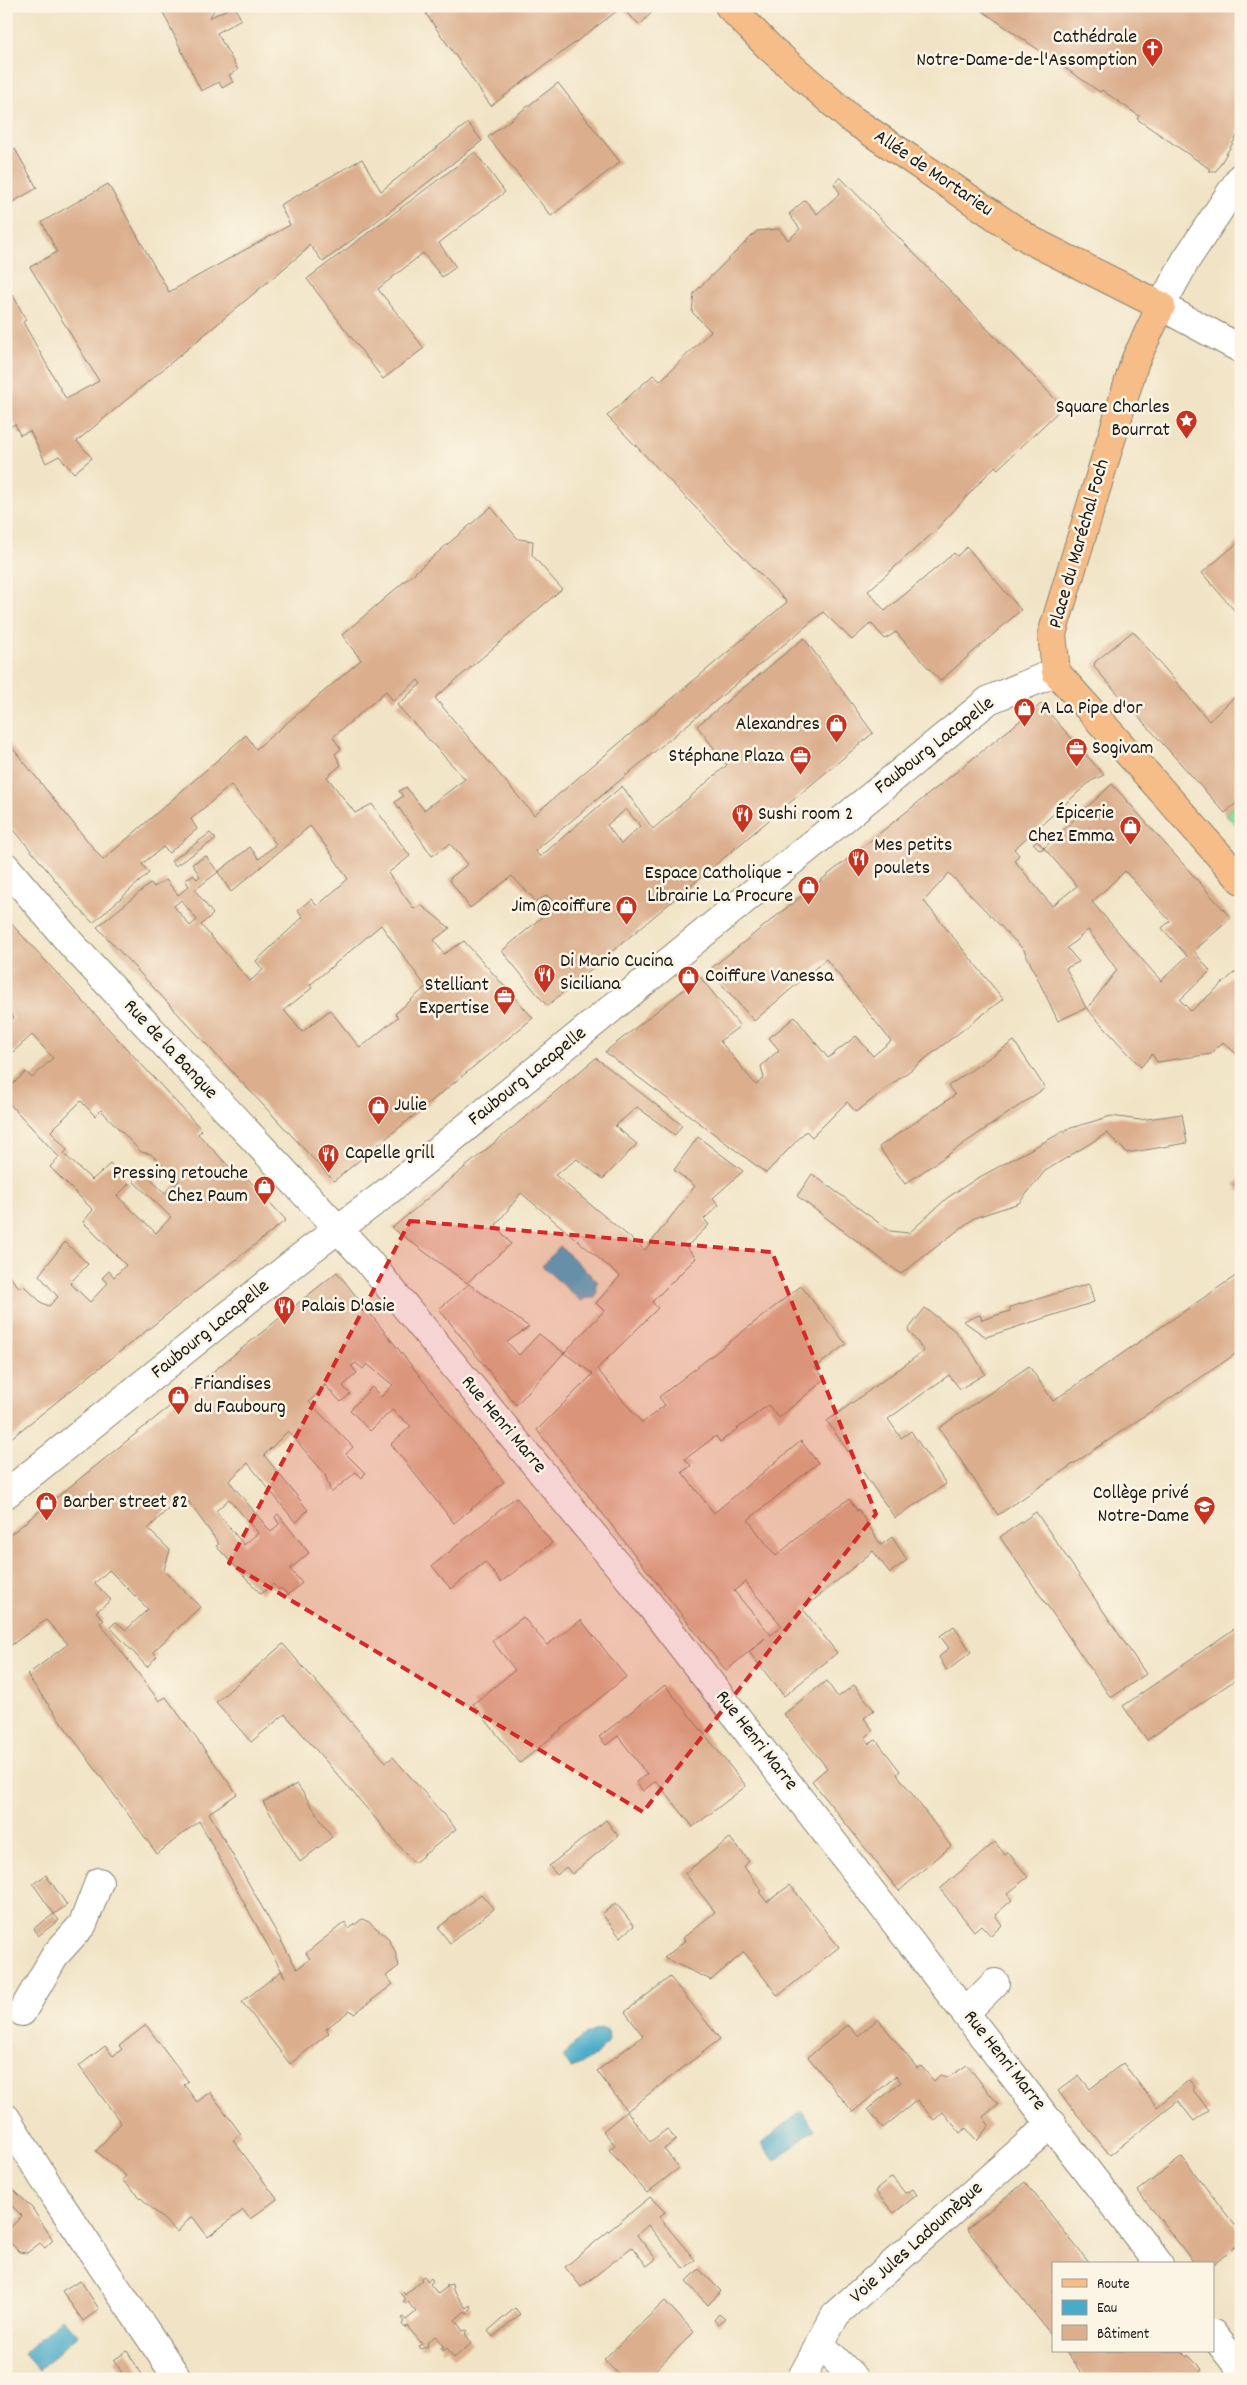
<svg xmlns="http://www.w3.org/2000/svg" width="1247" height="2385" font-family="Dekko,sans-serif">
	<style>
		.green { fill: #85d595; stroke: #507858 }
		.water { fill: #4aaac9; stroke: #336372 }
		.building { fill: #dbaf8e; fill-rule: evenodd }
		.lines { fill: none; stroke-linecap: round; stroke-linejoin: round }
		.minor-casing { stroke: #868071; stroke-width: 30 }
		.major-casing { stroke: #868071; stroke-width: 30 }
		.minor { stroke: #fff; stroke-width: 28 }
		.major { stroke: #f7bd88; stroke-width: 28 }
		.marked { fill: #d62828; fill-opacity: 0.2; stroke: #d62828; stroke-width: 4; stroke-dasharray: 10 6; stroke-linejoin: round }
		.labels { text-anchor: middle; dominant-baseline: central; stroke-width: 5; stroke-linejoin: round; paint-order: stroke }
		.poi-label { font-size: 20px; fill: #1c1c1c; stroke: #fcf5e5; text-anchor: start }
		.street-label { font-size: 20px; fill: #1c1c1c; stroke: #fcf5e5 }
	</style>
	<rect width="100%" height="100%" fill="#fcf5e5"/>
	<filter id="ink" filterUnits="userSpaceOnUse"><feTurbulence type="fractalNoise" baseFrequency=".02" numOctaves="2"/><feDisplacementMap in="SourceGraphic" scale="10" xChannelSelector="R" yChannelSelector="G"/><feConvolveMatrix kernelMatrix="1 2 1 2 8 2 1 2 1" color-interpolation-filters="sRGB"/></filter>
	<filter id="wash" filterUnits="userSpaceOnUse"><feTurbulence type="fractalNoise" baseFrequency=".0096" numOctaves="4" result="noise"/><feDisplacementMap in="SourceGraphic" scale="20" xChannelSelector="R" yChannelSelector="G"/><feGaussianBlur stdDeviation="1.12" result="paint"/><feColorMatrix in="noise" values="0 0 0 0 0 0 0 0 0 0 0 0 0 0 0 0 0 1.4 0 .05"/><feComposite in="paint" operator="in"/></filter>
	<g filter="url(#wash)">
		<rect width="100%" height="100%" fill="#f1e4c6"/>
		<polygon class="green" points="1241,799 1241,830 1225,813"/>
		<g class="water">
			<polygon points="560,1246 598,1282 595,1286 597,1291 595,1298 586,1298 581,1301 542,1266"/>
			<path d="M600 2028 608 2031 609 2040C599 2054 588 2062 571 2068L563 2057C573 2043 584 2034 600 2028Z"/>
			<polygon points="801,2111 815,2129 775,2161 761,2144"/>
			<polygon points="62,2318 78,2335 39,2370 24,2353"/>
		</g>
		<g id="blocks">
			<g class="building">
				<polygon points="160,6 212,6 214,10 209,18 234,6 241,19 217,33 238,70 229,75 233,82 222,88 219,82 201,91"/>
				<polygon points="437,6 653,6 655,9 640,25 621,8 491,106 426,14"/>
				<polygon points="975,6 1241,6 1241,125 1237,131 1239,133 1216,171 1208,171 1210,169 1137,119 1139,116 1102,90 1100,92"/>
				<polygon points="558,83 620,162 551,216 488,137"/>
				<polygon points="468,123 482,141 323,262 309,244 306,250 77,441 92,458 74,473 59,456 46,463 30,431 20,435 15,424 6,429 6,292 9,296 13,295 26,320 23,322 66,399 99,381 30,267 57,252 42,222 108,184 169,292 290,225 280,205 362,159 381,191"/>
				<polygon points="15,149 37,188 6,206 6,165 11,162 8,154"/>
				<polygon points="475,152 505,192 439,243 456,267 442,277 423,253 378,289 424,348 383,379 307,279"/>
				<path d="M840 177 1063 407 998 469 995 466 934 532 868 591 885 611 954 553 957 556 967 547 1021 610 940 681 896 632 885 639 871 623 852 640 823 612 535 851 540 857 622 786 653 829 727 765 697 726 804 638 873 733 547 1006 502 951 556 905 547 895 537 902 512 876 470 908 449 879 468 864 450 844 432 856 395 802 403 796 399 791 406 787 424 810 465 779 397 705 421 684 418 680 393 701 386 691 333 737 341 749 335 754 341 765 327 777 355 813 372 804 410 856 388 873 414 909 421 905 450 928 434 940 444 954 464 941 533 1018 334 1181 97 927 151 883 154 887 166 880 178 895 189 886 185 880 193 875 197 879 200 876 192 864 206 856 218 872 195 890 213 914 201 925 250 981 263 970 256 961 303 917 298 910 311 899 317 906 348 879 328 849 310 826 231 892 218 872 250 847 259 859 276 844 231 785 191 819 197 829 169 853 163 847 142 864 149 873 93 923 74 903 6 820V740L103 860 246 735 256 749 361 660 342 635 491 507 518 539 533 541 532 555 562 589 435 698 534 815 787 602 607 416 653 375 660 381 711 331 692 312 694 293 757 231 779 229 788 240 800 229 789 214 805 200 817 214 840 193 834 184ZM626 809 640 826 621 844 607 825ZM181 900 197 920 190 926 174 906ZM381 925 426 987 395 1014 398 1017 360 1048 330 1010 302 1032 284 1010 312 988 310 985Z"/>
				<polygon points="1241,540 1241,618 1202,573"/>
				<polygon points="1133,631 1209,721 1241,691 1241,799 1225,813 1094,667 1095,662"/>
				<path d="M1041 704 1104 775 1091 781 1014 849 1019 855 1014 860 1052 906 1077 886 1044 848 1112 784 1231 918 1194 951 1210 971 1180 1000 1191 1011 1241 967V1058L1223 1042 1211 1054 1157 1062 1152 1054 1141 1067 1087 1009 1117 970 1088 930 1067 948 1079 962 1066 968 1086 1008 1058 1021 1024 950 949 873 924 901 1003 999 856 1112 847 1102 812 1137 806 1131 766 1173 605 1052 700 977 740 1026 720 1041 756 1085 764 1078 761 1066 779 1050 769 1038 795 1017 828 1058 856 1036 873 1056 891 1041 826 959 754 1021 709 970ZM1125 871 1170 921 1162 928 1187 956 1161 981 1092 902Z"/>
				<polygon points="210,833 216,839 175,866 171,861"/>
				<polygon points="1037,841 1044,848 1040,850 1033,843"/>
				<path d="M6 918 202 1130 198 1134 241 1179 245 1176 286 1220 6 1442V1304L12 1298 6 1292V1273L20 1288 23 1285 42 1303 49 1306 58 1297 39 1275 65 1242 88 1264 70 1283 90 1302 108 1283 102 1278 109 1271 114 1277 126 1265 83 1222 93 1210 50 1167 59 1157 6 1100V1090L26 1072 32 1078 53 1058 32 1035 6 1058V1025L14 1018 6 1008ZM81 1101 95 1116 101 1110 141 1152 151 1154 179 1181 165 1194 144 1171 133 1181 171 1217 156 1233 117 1196 129 1184 110 1164 92 1180 64 1154 67 1150 51 1131Z"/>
				<polygon points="1014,1041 1045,1088 905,1184 879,1147 955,1095 948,1086"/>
				<path d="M596 1058 682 1125 675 1135 637 1107 615 1126 637 1144 603 1179 577 1159 555 1175 645 1250 695 1186 674 1170 698 1137 743 1171 713 1198 719 1205 704 1219 709 1225 686 1247 696 1258 652 1302 658 1308 597 1369 642 1423 665 1405 659 1397 801 1286 846 1344 815 1368 825 1379 779 1418 768 1405 720 1442 716 1436 685 1459 691 1466 682 1472 714 1513 801 1441 818 1463 748 1520 776 1556 826 1514 849 1499 857 1511 858 1509 881 1545 892 1537 907 1560 890 1573 873 1551 803 1609 837 1653 784 1696 749 1652 765 1638 726 1671 537 1430 593 1374 564 1353 516 1405 439 1309 469 1284 529 1327 507 1342 519 1355 539 1334 564 1353 604 1311 596 1303 620 1276 521 1193 496 1225 511 1244 467 1283 392 1228ZM745 1582 782 1626 771 1635 734 1591Z"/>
				<polygon points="1182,1114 1187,1143 1127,1153 1107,1133 1045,1171 1019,1203 974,1218 901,1274 797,1196 812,1174 890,1231 909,1233 947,1198 976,1179 1068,1129 1111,1116 1140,1120"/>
				<polygon points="1241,1178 1241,1193 1234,1184"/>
				<path d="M337 1272 504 1482 454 1523 391 1444 411 1426 392 1410 370 1431 350 1410 372 1387 381 1397 393 1385 367 1364 363 1369 356 1363 351 1366 357 1373 343 1386 350 1394 341 1402 325 1385 309 1402 353 1447 346 1454 365 1473 362 1478 356 1472 331 1493 325 1474 288 1431 264 1455 308 1510 296 1523 248 1463 229 1481 271 1532 279 1524 275 1517 278 1514 309 1553 290 1569 302 1583 288 1595 281 1588 279 1590 273 1584 261 1594 216 1546 219 1544 183 1494 148 1529 170 1550 164 1570 200 1607 153 1652 157 1656 147 1667 110 1627 116 1622 126 1630 148 1609 109 1570 95 1583 111 1600 96 1612 104 1620 100 1623 159 1701 166 1697 237 1794 209 1813 297 1969 310 1959 306 1953 345 1922 349 1929 362 1919 369 1922 387 1937 395 1951 399 1966 386 1976 393 1984 354 2014 350 2010 326 2029 329 2033 290 2064 242 2002 281 1971 285 1977 199 1821 157 1854 27 1675 68 1644 46 1620 6 1649V1538ZM229 1499 258 1533 244 1545 216 1511Z"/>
				<polygon points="1237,1275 1241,1280 1241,1359 1237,1353 998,1515 939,1428 1029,1366 1053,1401"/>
				<polygon points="1089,1284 1094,1302 986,1337 963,1321 980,1315 982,1320 1010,1311 1010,1307"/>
				<polygon points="925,1308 954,1330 972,1352 985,1374 960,1389 949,1375 888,1419 901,1438 911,1431 946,1484 895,1518 827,1421 924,1351 908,1330"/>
				<polygon points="516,1497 552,1543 501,1582 485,1562 451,1589 432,1566"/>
				<polygon points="1036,1512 1146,1674 1111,1698 1000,1537"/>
				<polygon points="523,1617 547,1645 581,1620 626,1677 520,1763 473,1704 515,1670 492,1641"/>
				<polygon points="1241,1624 1241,1676 1147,1740 1123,1706"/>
				<polygon points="954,1626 971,1652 947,1671 939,1657 949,1648 940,1636"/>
				<polygon points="283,1644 386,1762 393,1757 456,1829 414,1863 285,1714 251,1742 216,1702"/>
				<polygon points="826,1681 838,1697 854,1685 874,1710 864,1718 873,1730 865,1738 869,1744 876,1740 900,1771 897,1774 951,1846 899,1891 812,1781 827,1768 784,1714"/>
				<polygon points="665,1685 746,1786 693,1827 656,1781 643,1791 636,1782 647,1774 618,1736 606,1745 599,1737"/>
				<polygon points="297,1784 332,1837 300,1862 263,1802"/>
				<polygon points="606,1820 618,1836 572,1874 566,1867 557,1875 549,1866"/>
				<polygon points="730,1838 749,1861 744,1867 762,1891 759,1892 767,1902 790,1885 839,1947 778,1996 744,1952 711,1980 664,1958 685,1941 683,1938 715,1912 685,1873"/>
				<polygon points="995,1842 1005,1855 1008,1852 1028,1877 1007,1894 1012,1900 995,1915 1002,1925 991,1936 981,1925 974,1931 940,1889"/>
				<polygon points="46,1875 67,1905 54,1914 33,1884"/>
				<polygon points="481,1894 494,1909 450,1943 438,1928"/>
				<polygon points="616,1903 634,1926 620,1937 602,1914"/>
				<polygon points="54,1914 59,1920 38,1936 34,1928"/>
				<polygon points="670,1977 720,2039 627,2111 597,2071 643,2036 625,2012"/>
				<polygon points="878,2019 917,2068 921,2066 934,2081 940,2075 949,2077 967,2065 998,2104 983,2117 989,2125 977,2141 966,2128 960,2133 943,2112 934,2120 917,2100 883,2128 868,2109 901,2082 896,2076 853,2112 808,2057 848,2025 858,2036"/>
				<polygon points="146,2025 188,2081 184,2085 197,2102 210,2092 241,2134 233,2140 277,2199 250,2219 243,2210 208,2237 192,2216 177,2232 122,2180 126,2176 96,2151 121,2123 79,2066 105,2046 113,2056 122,2049 119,2046"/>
				<polygon points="1123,2063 1157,2107 1189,2080 1195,2087 1193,2090 1209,2110 1194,2121 1178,2101 1110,2155 1058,2091 1079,2075 1090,2089"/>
				<polygon points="627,2111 650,2142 667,2129 676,2140 664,2149 679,2168 647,2193 609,2150 615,2145 603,2131"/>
				<polygon points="1182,2157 1241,2233 1241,2242 1213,2265 1195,2264 1138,2191"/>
				<polygon points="892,2177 905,2193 913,2189 917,2195 894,2213 875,2191"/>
				<polygon points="6,2182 32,2208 53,2240 45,2248 40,2243 27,2253 19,2252 6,2238 6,2232 22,2216 6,2200"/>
				<polygon points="1025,2182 1090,2264 1053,2264 1053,2337 967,2229"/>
				<polygon points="650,2197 665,2212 659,2217 695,2260 684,2269 648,2225 637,2235 656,2259 647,2266 632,2247 581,2287 565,2267"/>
				<polygon points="699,2269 721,2291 708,2305 686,2282"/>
				<polygon points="424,2276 428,2281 431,2278 433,2281 430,2284 438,2294 447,2287 445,2286 452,2284 453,2290 466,2308 470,2305 471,2308 468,2314 465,2311 455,2320 463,2331 466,2330 468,2331 465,2334 472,2343 454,2358 447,2348 443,2351 441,2348 444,2347 435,2336 427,2343 428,2346 421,2349 419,2346 422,2344 407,2326 405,2328 402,2324 404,2322 402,2318 404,2317 406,2320 416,2312 408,2302 405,2304 403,2301 406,2300 400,2293 403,2292 405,2295 422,2280 421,2278"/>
				<polygon points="80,2280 99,2309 83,2321 62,2291"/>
				<polygon points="665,2301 694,2332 646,2379 622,2379 604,2359"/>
				<polygon points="515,2308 520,2314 493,2337 488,2331"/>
				<polygon points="719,2314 725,2319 718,2325 714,2320"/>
				<polygon points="127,2351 145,2379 126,2379 114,2360"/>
				<polygon points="1065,2351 1181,2351 1187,2357 1188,2355 1202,2369 1194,2379 1086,2379"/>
			</g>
		</g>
	</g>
	<g filter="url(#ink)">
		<use href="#blocks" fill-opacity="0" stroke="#868071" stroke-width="1"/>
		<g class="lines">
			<defs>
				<g id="minor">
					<polyline points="1241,177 1186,260 1161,306 1241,349"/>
					<polyline points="6,867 73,946 367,1260 636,1587 1159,2264"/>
					<polyline points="6,1494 301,1257 382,1196 989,700 1056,672"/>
					<polyline points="22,2012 56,1954 83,1924 99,1882"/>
					<polyline points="966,2012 995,1983"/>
					<polyline points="6,2118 54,2195 178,2379"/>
					<polyline points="1213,2334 1241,2370"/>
					<polyline points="820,2344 855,2379"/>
					<polyline points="801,2379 836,2314 1052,2123"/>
				</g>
				<polyline id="major" points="729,6 769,47 850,118 1032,241 1161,306 1135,361 1052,634 1056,672 1241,880"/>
			</defs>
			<use href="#minor" class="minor-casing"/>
			<use href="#major" class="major-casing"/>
			<use href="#minor" class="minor"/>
			<use href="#major" class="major"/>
		</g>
	</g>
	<path class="marked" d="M410 1221 772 1252 876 1514 643 1812 229 1563Z"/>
	<defs>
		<symbol id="church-pin" viewBox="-11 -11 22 30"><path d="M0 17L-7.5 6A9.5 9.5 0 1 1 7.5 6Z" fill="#c8321e" stroke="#fcf5e5"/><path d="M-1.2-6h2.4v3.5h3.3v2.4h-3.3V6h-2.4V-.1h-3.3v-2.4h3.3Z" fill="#fff"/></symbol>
		<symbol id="sight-pin" viewBox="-11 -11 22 30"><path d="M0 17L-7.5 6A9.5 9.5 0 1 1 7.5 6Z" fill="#c8321e" stroke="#fcf5e5"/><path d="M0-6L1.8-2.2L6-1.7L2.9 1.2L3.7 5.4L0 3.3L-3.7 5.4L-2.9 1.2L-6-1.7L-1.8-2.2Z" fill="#fff"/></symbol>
		<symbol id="shop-pin" viewBox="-11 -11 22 30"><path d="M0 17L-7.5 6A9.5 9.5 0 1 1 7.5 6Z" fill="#c8321e" stroke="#fcf5e5"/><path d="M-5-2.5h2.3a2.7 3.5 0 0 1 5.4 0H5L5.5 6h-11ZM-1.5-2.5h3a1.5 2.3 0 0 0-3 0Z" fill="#fff"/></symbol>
		<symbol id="office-pin" viewBox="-11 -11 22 30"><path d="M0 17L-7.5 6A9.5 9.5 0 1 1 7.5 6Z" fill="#c8321e" stroke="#fcf5e5"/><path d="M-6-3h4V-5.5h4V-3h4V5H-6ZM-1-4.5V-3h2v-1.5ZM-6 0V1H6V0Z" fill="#fff"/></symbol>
		<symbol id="restaurant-pin" viewBox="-11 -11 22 30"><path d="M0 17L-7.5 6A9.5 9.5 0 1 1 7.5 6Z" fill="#c8321e" stroke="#fcf5e5"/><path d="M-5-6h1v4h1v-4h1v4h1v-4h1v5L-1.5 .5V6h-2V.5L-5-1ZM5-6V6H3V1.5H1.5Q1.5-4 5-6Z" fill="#fff"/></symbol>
		<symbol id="school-pin" viewBox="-11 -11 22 30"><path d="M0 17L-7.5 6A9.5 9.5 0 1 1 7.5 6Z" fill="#c8321e" stroke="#fcf5e5"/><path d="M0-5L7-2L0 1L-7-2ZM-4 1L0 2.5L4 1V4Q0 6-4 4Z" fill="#fff"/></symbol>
	</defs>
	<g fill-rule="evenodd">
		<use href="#church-pin" x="1140" y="36" width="25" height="34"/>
		<use href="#sight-pin" x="1174" y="408" width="25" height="34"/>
		<use href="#shop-pin" x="1012" y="696" width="25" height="34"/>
		<use href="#shop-pin" x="824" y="712" width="25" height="34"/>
		<use href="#office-pin" x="1064" y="736" width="25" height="34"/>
		<use href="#office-pin" x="788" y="744" width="25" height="34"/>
		<use href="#restaurant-pin" x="730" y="802" width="25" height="34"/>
		<use href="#shop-pin" x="1118" y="814" width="25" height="34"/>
		<use href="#restaurant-pin" x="846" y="846" width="25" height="34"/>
		<use href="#shop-pin" x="796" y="874" width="25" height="34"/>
		<use href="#shop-pin" x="614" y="894" width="25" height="34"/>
		<use href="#restaurant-pin" x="532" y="962" width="25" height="34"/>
		<use href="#shop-pin" x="676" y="964" width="25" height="34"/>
		<use href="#office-pin" x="492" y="984" width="25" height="34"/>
		<use href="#shop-pin" x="366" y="1094" width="25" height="34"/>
		<use href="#restaurant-pin" x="316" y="1142" width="25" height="34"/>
		<use href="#shop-pin" x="252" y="1174" width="25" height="34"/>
		<use href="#restaurant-pin" x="272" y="1294" width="25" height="34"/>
		<use href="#shop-pin" x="166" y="1384" width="25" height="34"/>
		<use href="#shop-pin" x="34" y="1490" width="25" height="34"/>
		<use href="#school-pin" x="1192" y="1494" width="25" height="34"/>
	</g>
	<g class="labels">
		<g class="poi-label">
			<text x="1137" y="38" text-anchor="end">Cathédrale<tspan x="1137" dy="23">Notre-Dame-de-l'Assomption</tspan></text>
			<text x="1170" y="408" text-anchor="end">Square Charles<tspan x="1170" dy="23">Bourrat</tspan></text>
			<text x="1040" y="709">A La Pipe d'or</text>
			<text x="820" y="725" text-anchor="end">Alexandres</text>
			<text x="1092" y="749">Sogivam</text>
			<text x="784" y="757" text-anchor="end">Stéphane Plaza</text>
			<text x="1114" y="814" text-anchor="end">Épicerie<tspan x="1114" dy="23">Chez Emma</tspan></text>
			<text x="758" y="815">Sushi room 2</text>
			<text x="874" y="846">Mes petits<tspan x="874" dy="23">poulets</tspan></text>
			<text x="793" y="874" text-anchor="end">Espace Catholique -<tspan x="793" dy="23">Librairie La Procure</tspan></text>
			<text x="611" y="907" text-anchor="end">Jim@coiffure</text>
			<text x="560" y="962">Di Mario Cucina<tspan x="560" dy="23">Siciliana</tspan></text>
			<text x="705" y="977">Coiffure Vanessa</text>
			<text x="489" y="986" text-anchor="end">Stelliant<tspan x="489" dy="23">Expertise</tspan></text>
			<text x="394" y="1106">Julie</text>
			<text x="345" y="1154">Capelle grill</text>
			<text x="248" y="1174" text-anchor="end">Pressing retouche<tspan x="248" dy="23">Chez Paum</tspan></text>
			<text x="301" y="1307">Palais D'asie</text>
			<text x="194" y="1385">Friandises<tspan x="194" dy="23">du Faubourg</tspan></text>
			<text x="1189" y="1494" text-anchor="end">Collège privé<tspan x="1189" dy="23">Notre-Dame</tspan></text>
			<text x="63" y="1503">Barber street 82</text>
		</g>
		<g class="street-label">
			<text transform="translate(933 174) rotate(34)">Allée de Mortarieu</text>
			<text transform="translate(1080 544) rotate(-74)">Place du Maréchal Foch</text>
			<text transform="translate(935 746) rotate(-38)">Faubourg Lacapelle</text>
			<text transform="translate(170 1050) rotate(47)">Rue de la Banque</text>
			<text transform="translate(528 1077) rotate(-39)">Faubourg Lacapelle</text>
			<text transform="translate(211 1330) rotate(-39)">Faubourg Lacapelle</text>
			<text transform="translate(503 1425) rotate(50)">Rue Henri Marre</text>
			<text transform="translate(756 1741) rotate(52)">Rue Henri Marre</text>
			<text transform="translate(1004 2061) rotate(52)">Rue Henri Marre</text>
			<text transform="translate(917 2243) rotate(-42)">Voie Jules Ladoumègue</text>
		</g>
	</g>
	<rect width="1247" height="2385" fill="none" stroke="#fcf5e5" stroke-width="25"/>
	<rect x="1052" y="2262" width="162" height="90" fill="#fcf5e5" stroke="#a29e95"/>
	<rect x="1062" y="2279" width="25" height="8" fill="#f7bd88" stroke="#a29e95"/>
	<text x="1097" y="2288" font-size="15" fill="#1c1c1c">Route</text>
	<rect x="1062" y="2300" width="25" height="15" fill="#4aaac9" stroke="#a29e95"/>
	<text x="1097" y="2312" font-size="15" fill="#1c1c1c">Eau</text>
	<rect x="1062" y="2325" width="25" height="15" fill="#dbaf8e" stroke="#a29e95"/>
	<text x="1097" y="2338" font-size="15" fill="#1c1c1c">Bâtiment</text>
</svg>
